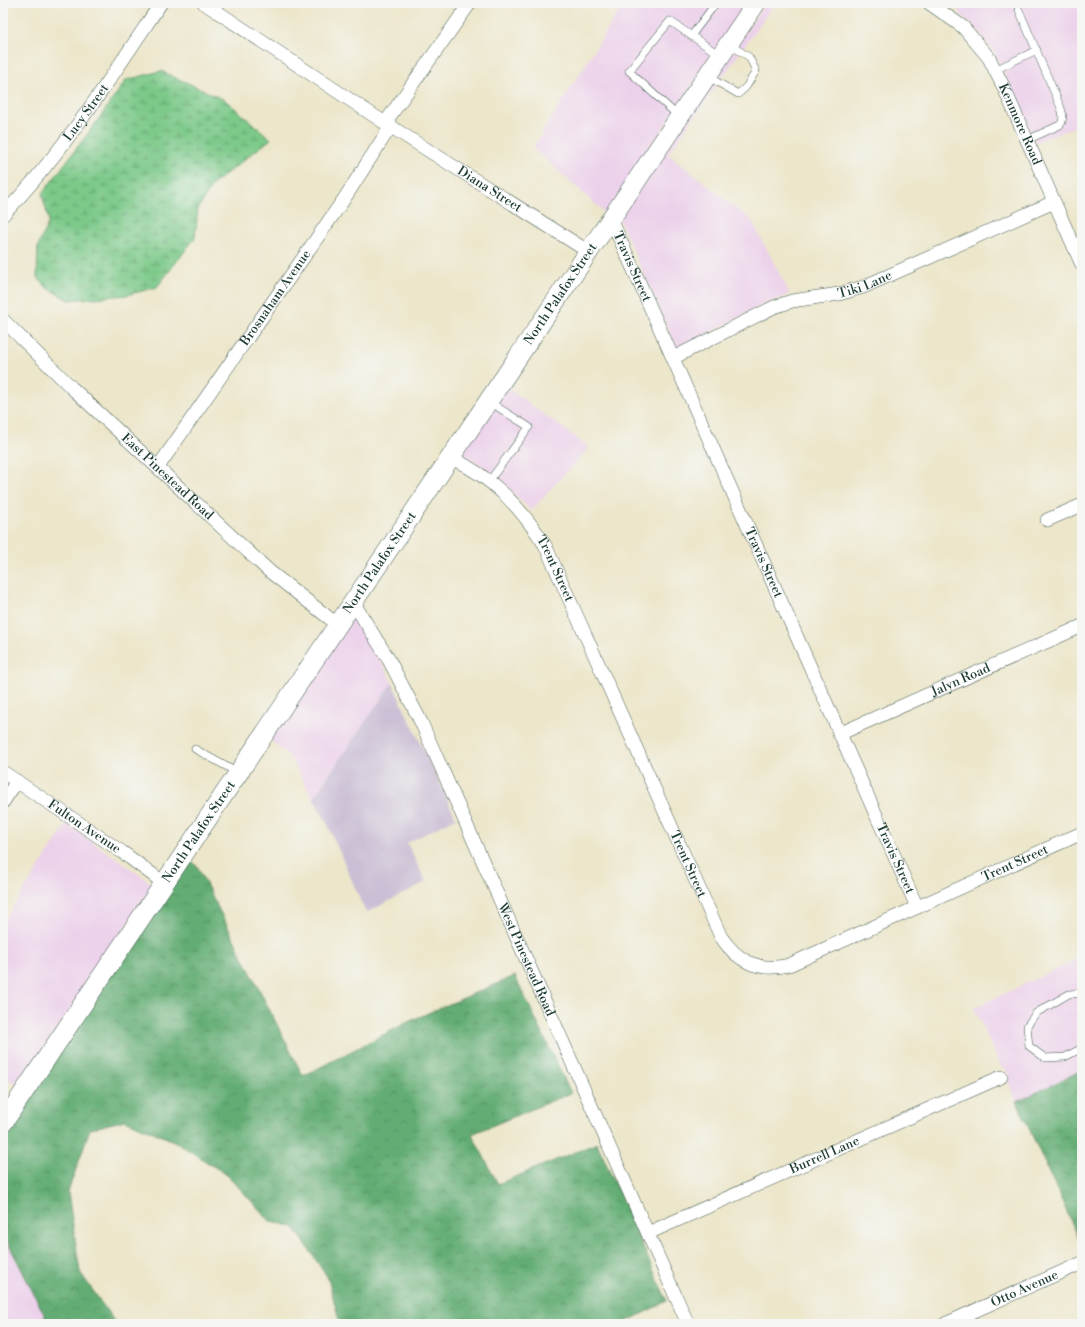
<svg xmlns="http://www.w3.org/2000/svg" width="1085" height="1327" font-family="'Libre Bodoni',serif">
	<style>
		.built { fill: #ecd1ea }
		.industrial { fill: #cbbfd5 }
		.forest { fill: url(#forest-crowns); stroke: #427554 }
		.wetland { fill: url(#wetland-marsh); stroke: #4d835e }
		.lines { fill: none; stroke-linecap: round; stroke-linejoin: round }
		.lane-casing { stroke: #3e564a; stroke-width: 8 }
		.street-casing { stroke: #3e564a; stroke-width: 14 }
		.secondary-casing { stroke: #3e564a; stroke-width: 20 }
		.lane { stroke: #fff; stroke-width: 7 }
		.street { stroke: #fff; stroke-width: 13 }
		.secondary { stroke: #fff; stroke-width: 19 }
		.labels { text-anchor: middle; dominant-baseline: central; stroke-width: 4; stroke-linejoin: round; paint-order: stroke }
		.street-label { font-size: 13px; fill: #1f3d34; stroke: #f6f6f2 }
	</style>
	<defs>
		<pattern id="forest-crowns" width="20" height="18" patternUnits="userSpaceOnUse"><rect width="20" height="18" fill="#64ad75"/><path d="M2 6a3 3 0 1 1 6 0M12 15a3 3 0 1 1 6 0" fill="none" stroke="#528e61"/></pattern>
		<pattern id="wetland-marsh" width="20" height="14" patternUnits="userSpaceOnUse"><rect width="20" height="14" fill="#7bc989"/><path d="M1 5h8M5 5V1M11 12h8M15 12V8" fill="none" stroke="#64a471"/></pattern>
	</defs>
	<rect width="100%" height="100%" fill="#f6f6f2"/>
	<filter id="ink" filterUnits="userSpaceOnUse"><feTurbulence type="fractalNoise" baseFrequency=".025" numOctaves="2"/><feDisplacementMap in="SourceGraphic" scale="8" xChannelSelector="R" yChannelSelector="G"/><feConvolveMatrix kernelMatrix="1 2 1 2 8 2 1 2 1" color-interpolation-filters="sRGB"/></filter>
	<filter id="wash" filterUnits="userSpaceOnUse"><feTurbulence type="fractalNoise" baseFrequency=".012" numOctaves="4" result="noise"/><feDisplacementMap in="SourceGraphic" scale="16" xChannelSelector="R" yChannelSelector="G"/><feGaussianBlur stdDeviation="0.9" result="paint"/><feColorMatrix in="noise" values="0 0 0 0 0 0 0 0 0 0 0 0 0 0 0 0 0 1.4 0 .05"/><feComposite in="paint" operator="in"/></filter>
	<g filter="url(#wash)">
		<rect width="100%" height="100%" fill="#ece6ca"/>
		<g class="built">
			<polygon points="624,3 748,3 606,214 533,148"/>
			<polygon points="765,3 775,3 668,154 752,221 790,294 763,305 677,349 619,219"/>
			<polygon points="953,3 1082,3 1082,124 1036,142 995,54 979,32 961,15"/>
			<polygon points="506,387 589,447 531,511 500,479 485,468 461,454"/>
			<polygon points="352,616 383,664 392,683 313,798 290,757 269,739"/>
			<polygon points="67,824 154,885 19,1086 3,1075 3,923"/>
			<polygon points="1082,957 1082,1070 1017,1102 1007,1081 1010,1079 1005,1068 1002,1069 974,1008"/>
			<polygon points="3,1233 49,1324 3,1324"/>
		</g>
		<polygon class="industrial" points="392,683 456,818 407,843 426,882 366,913 327,823 313,798"/>
		<g class="forest">
			<polygon points="189,858 197,866 303,1076 412,1020 515,976 571,1093 472,1134 498,1184 597,1143 667,1301 622,1324 340,1324 328,1278 294,1227 270,1221 227,1175 176,1142 125,1120 90,1129 68,1192 80,1272 116,1324 49,1324 3,1233 3,1135"/>
			<polygon points="1082,1070 1082,1245 1017,1102"/>
		</g>
		<polygon class="wetland" points="161,71 225,100 271,139 213,184 198,209 195,238 157,287 127,295 69,300 47,288 37,277 38,246 49,221 42,194 95,124 126,80"/>
	</g>
	<g filter="url(#ink)">
		<g class="lines">
			<defs>
				<g id="lane">
					<path d="M1019 10 1061 108C1063 114 1064 121 1060 125L1027 140"/>
					<polyline points="691,36 716,3"/>
					<polyline points="995,70 1037,50"/>
					<polyline points="707,76 738,94 746,87 756,71 749,57 729,44"/>
					<polyline points="679,117 629,71 670,21 721,56"/>
					<polyline points="488,401 529,427 490,480"/>
					<polyline points="195,749 238,773"/>
					<polyline points="1082,993 1069,994 1036,1013 1027,1026 1029,1046 1045,1058 1065,1057 1082,1048"/>
				</g>
				<g id="street">
					<path id="s1" d="M204 3 385 123 589 252"/>
					<path id="s2" d="M929 3 963 27 989 58 1004 88 1082 265"/>
					<polyline points="385,123 470,3"/>
					<path id="s3" d="M3 215C64 151 112 76 161 3"/>
					<path id="s4" d="M611 219 917 907"/>
					<path id="s5" d="M3 320 72 388 269 571 338 625"/>
					<path id="s6" d="M673 358 774 307 792 301 839 294 863 287 1054 202"/>
					<path id="s7" d="M450 457C494 479 519 505 545 545L721 937C738 962 758 972 789 965L1082 833"/>
					<path id="s8" d="M158 467 344 199 391 126"/>
					<polyline points="1047,520 1082,505"/>
					<path id="s9" d="M353 602 389 660 421 722 688 1324"/>
					<path id="s10" d="M839 734 1082 626"/>
					<path id="s11" d="M3 772 122 852 164 883"/>
					<polyline points="3,802 17,781"/>
					<path id="s12" d="M648 1233 1001 1077"/>
					<path id="s13" d="M945 1324 1082 1263"/>
				</g>
				<g id="secondary">
					<path id="s14" d="M3 1123 756 3"/>
				</g>
			</defs>
			<use href="#lane" class="lane-casing"/>
			<use href="#street" class="street-casing"/>
			<use href="#secondary" class="secondary-casing"/>
			<use href="#lane" class="lane"/>
			<use href="#street" class="street"/>
			<use href="#secondary" class="secondary"/>
		</g>
	</g>
	<g class="labels">
		<g class="street-label">
			<text stroke="none"><textPath href="#s3" startOffset="132">Lucy Street</textPath></text>
			<text stroke="none"><textPath href="#s2" startOffset="155">Kenmore Road</textPath></text>
			<text stroke="none"><textPath href="#s1" startOffset="341">Diana Street</textPath></text>
			<text stroke="none"><textPath href="#s4" startOffset="52">Travis Street</textPath></text>
			<text stroke="none"><textPath href="#s6" startOffset="207">Tiki Lane</textPath></text>
			<text stroke="none"><textPath href="#s14" startOffset="999">North Palafox Street</textPath></text>
			<text stroke="none"><textPath href="#s8" startOffset="206">Brosnaham Avenue</textPath></text>
			<text stroke="none"><textPath href="#s5" startOffset="227">East Pinestead Road</textPath></text>
			<text stroke="none"><textPath href="#s14" startOffset="675">North Palafox Street</textPath></text>
			<text stroke="none"><textPath href="#s4" startOffset="376">Travis Street</textPath></text>
			<text stroke="none"><textPath href="#s7" startOffset="157">Trent Street</textPath></text>
			<text stroke="none"><textPath href="#s10" startOffset="133">Jalyn Road</textPath></text>
			<text stroke="none"><textPath href="#s11" startOffset="98">Fulton Avenue</textPath></text>
			<text stroke="none"><textPath href="#s14" startOffset="351">North Palafox Street</textPath></text>
			<text stroke="none"><textPath href="#s4" startOffset="700">Travis Street</textPath></text>
			<text stroke="none"><textPath href="#s7" startOffset="888">Trent Street</textPath></text>
			<text stroke="none"><textPath href="#s7" startOffset="481">Trent Street</textPath></text>
			<text stroke="none"><textPath href="#s9" startOffset="398">West Pinestead Road</textPath></text>
			<text stroke="none"><textPath href="#s12" startOffset="193">Burrell Lane</textPath></text>
			<text stroke="none"><textPath href="#s13" startOffset="87">Otto Avenue</textPath></text>
		</g>
	</g>
	<rect width="1085" height="1327" fill="none" stroke="#f6f6f2" stroke-width="16"/>
</svg>
